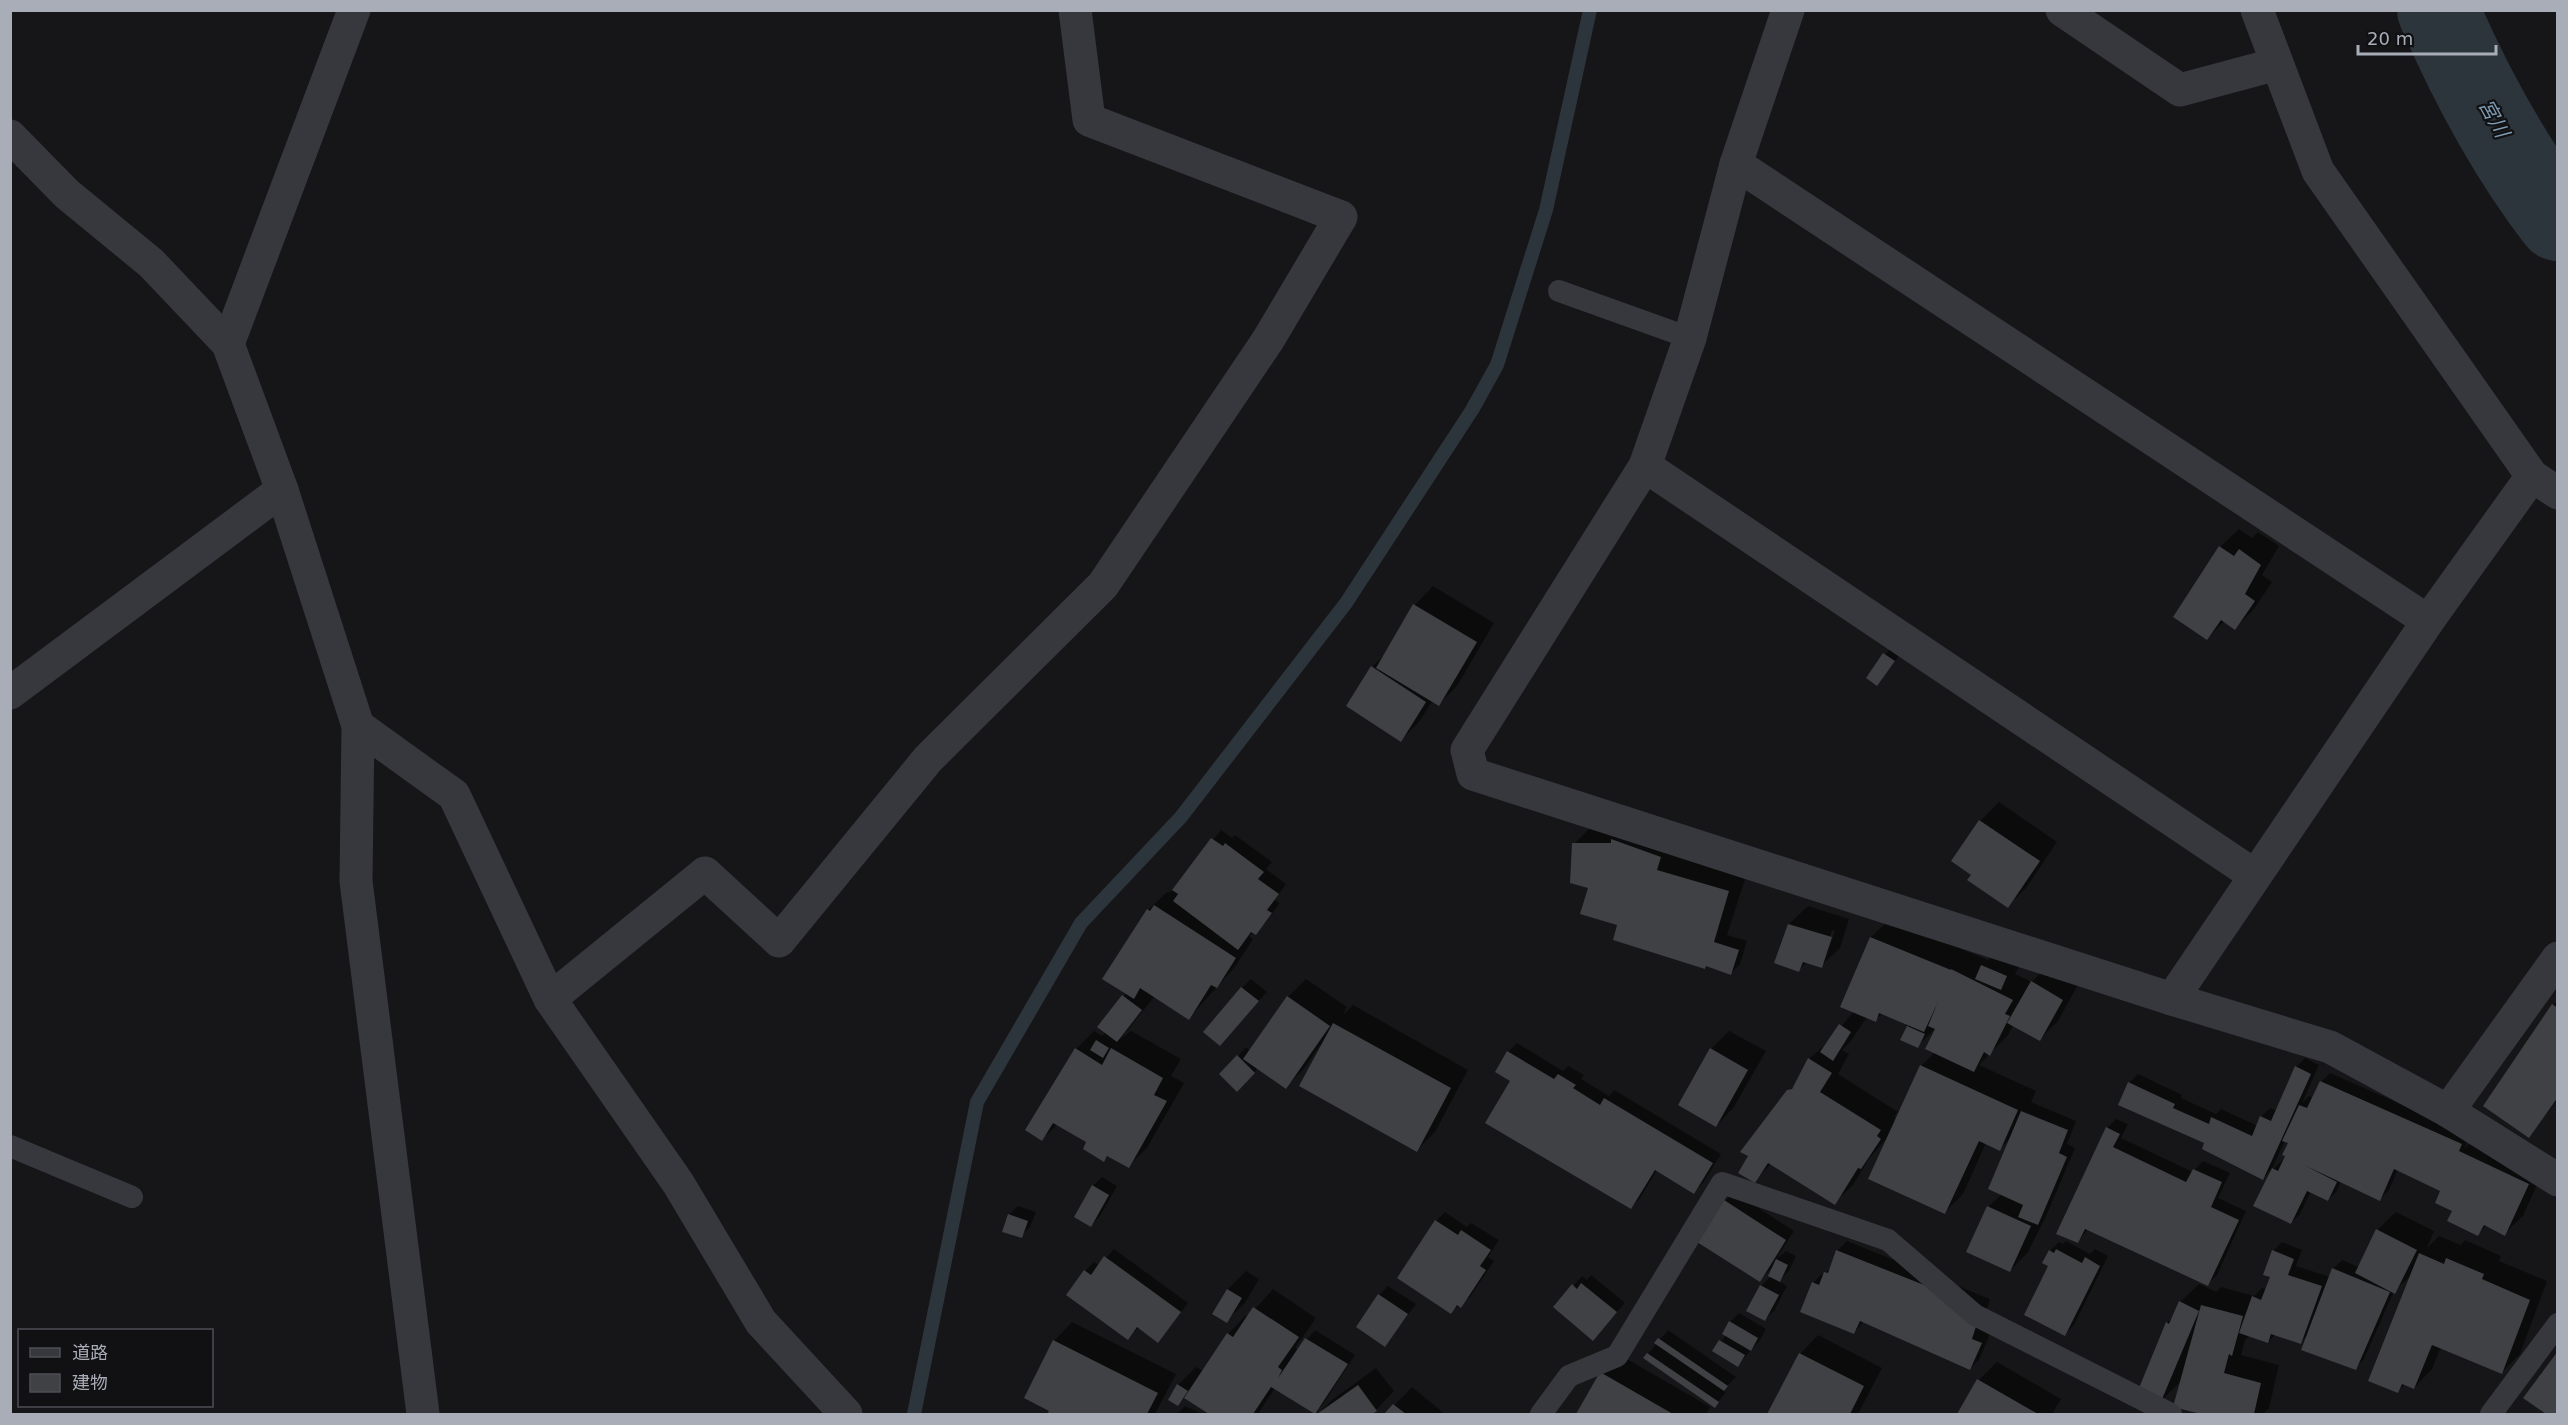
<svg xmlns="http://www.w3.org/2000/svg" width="2568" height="1425" font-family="'DejaVu Sans','Noto Sans JP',sans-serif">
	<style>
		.shadow { fill: #0007; fill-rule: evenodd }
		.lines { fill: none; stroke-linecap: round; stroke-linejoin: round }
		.stream { stroke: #2c353c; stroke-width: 14 }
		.river { stroke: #2c353c; stroke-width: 82 }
		.building { fill: #404145 }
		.service { stroke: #37383d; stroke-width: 22 }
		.minor { stroke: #37383d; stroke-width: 33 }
		.labels { text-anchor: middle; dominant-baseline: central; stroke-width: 4.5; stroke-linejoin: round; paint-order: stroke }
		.water-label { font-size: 20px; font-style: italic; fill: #7f9bb3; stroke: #111113 }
	</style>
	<rect width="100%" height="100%" fill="#161618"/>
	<g class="shadow">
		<polygon points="2239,529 2252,538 2258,532 2279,546 2262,575 2272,582 2254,609 2235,628 2225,621 2207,638 2220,547"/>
		<polygon points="1433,586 1494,623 1457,686 1439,704 1433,700 1419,722 1401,740 1372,667 1386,653 1415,605"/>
		<polygon points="1893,645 1903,651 1877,684 1868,677"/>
		<polygon points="1999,802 2057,842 2026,888 2008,906 1973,874 1953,861 1980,821"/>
		<polygon points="1592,826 1747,873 1727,935 1747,941 1740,964 1731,973 1707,965 1705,968 1619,924 1590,887 1574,844"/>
		<polygon points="1221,830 1232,838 1235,835 1272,862 1266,869 1286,884 1275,900 1280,903 1264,924 1249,936 1253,939 1235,967 1189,1018 1155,996 1120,1039 1131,1031 1181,1059 1171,1076 1184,1083 1147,1148 1128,1166 1109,1155 1104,1160 1088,1141 1058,1124 1042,1139 1076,1049 1094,1031 1102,1036 1106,1032 1099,1026 1126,993 1148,910 1167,892 1168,893 1175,889"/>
		<path d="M1808 906 1849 919 1840 948 1821 966 1807 962 1799 970 1776 962 1789 924ZM1832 930 1835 931 1830 946H1827Z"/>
		<path d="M1890 919 1988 960 2001 947 2024 958 2015 974 2032 982 2050 963 2080 981 2058 1021 2040 1039 2013 1025 2008 1035 1979 1065 2036 1091 2031 1102 2076 1121 2067 1144 2075 1148 2047 1214 2028 1252 2010 1271 1988 1207 2002 1194 2012 1137 1999 1149 1986 1143 1963 1194 1945 1212 1885 1140 1868 1160 1853 1185 1834 1203 1772 1163 1754 1181 1789 1091 1798 1082 1809 1059 1829 1041 1854 1011 1842 1006 1871 937ZM1883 1013 1910 1024 1908 1027 1917 1046 1937 1027 1935 1052 1921 1066 1897 1119 1894 1117 1898 1112 1838 1074 1849 1054 1842 1050 1851 1041 1867 1017 1875 1020Z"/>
		<polygon points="1251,979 1267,992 1220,1044 1242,988"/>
		<polygon points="1306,979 1347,1007 1343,1015 1353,1005 1468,1070 1435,1132 1417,1150 1320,1045 1304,1069 1285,1087 1258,1068 1246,1081 1238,1056 1246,1047 1250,1051 1288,997"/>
		<polygon points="2558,1001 2558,1099 2529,1136 2553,1005"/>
		<polygon points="1729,1031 1766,1051 1734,1107 1716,1126 1711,1049"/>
		<polygon points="1517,1043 1563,1071 1568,1066 1584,1075 1581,1079 1609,1096 1614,1090 1721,1154 1703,1183 1694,1192 1657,1170 1640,1198 1631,1207 1512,1080 1508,1052"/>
		<polygon points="2305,1058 2319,1065 2302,1103 2309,1096 2313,1098 2321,1082 2330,1073 2470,1135 2464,1149 2479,1134 2546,1165 2523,1216 2504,1234 2487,1225 2478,1234 2454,1211 2445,1184 2398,1169 2389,1190 2380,1199 2341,1181 2337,1191 2328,1200 2311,1191 2300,1214 2291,1223 2273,1169 2283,1160 2289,1143 2285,1141 2272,1169 2263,1178 2206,1143 2129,1083 2138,1074 2182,1095 2181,1098 2216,1114 2221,1109 2258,1126 2261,1117 2270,1108 2277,1111 2296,1067"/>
		<polygon points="2116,1119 2128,1124 2121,1138 2193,1172 2203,1161 2230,1173 2218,1198 2246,1211 2217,1275 2208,1284 2088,1229 2078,1242 2107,1128"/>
		<polygon points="1102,1177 1117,1186 1100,1216 1091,1225 1093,1186"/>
		<polygon points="1734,1192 1794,1231 1776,1259 1786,1251 1796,1256 1789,1271 1778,1281 1787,1286 1774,1311 1765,1319 1748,1310 1761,1286 1771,1276 1774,1266 1759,1280 1725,1201"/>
		<polygon points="1018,1206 1036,1212 1030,1227 1021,1236 1004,1231 1010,1214"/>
		<polygon points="1445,1212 1467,1227 1471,1223 1499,1240 1488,1257 1494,1261 1470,1297 1450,1312 1399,1277 1436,1221"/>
		<polygon points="2396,1212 2434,1231 2427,1248 2439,1236 2461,1245 2465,1240 2501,1256 2499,1261 2547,1281 2520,1354 2502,1372 2441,1347 2432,1369 2414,1388 2405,1384 2398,1391 2412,1275 2394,1291 2364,1359 2355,1368 2309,1334 2300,1343 2276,1334 2268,1342 2250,1335 2245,1340 2241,1355 2279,1365 2269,1408 2263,1414 2207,1414 2175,1406 2182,1380 2160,1402 2167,1323 2174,1316 2180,1302 2199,1284 2216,1292 2221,1287 2254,1296 2262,1288 2267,1290 2271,1276 2273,1251 2282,1242 2302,1250 2296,1266 2330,1277 2333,1269 2342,1260 2359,1267 2377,1230"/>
		<polygon points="1847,1241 1990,1299 1980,1330 1990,1334 1979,1360 1970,1368 1864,1321 1854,1333 1813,1283 1822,1274 1824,1275 1832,1266 1838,1250"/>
		<polygon points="2066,1241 2090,1254 2095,1249 2108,1256 2074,1325 2065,1334 2050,1266 2050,1251 2059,1242 2063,1244"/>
		<polygon points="1114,1249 1188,1303 1158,1341 1139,1327 1128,1338 1085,1271 1094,1262 1099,1266"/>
		<polygon points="1246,1271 1259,1279 1245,1303 1226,1321 1214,1314 1228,1289"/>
		<polygon points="1591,1275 1625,1303 1601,1330 1555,1307 1582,1276 1587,1280"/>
		<polygon points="1388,1286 1416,1304 1385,1345 1379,1295"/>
		<polygon points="1273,1289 1316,1318 1295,1348 1298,1350 1315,1330 1355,1355 1323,1404 1314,1413 1275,1388 1258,1414 1212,1414 1185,1397 1178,1404 1178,1385 1196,1367 1203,1371 1228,1334 1246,1315 1248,1317"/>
		<polygon points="1739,1313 1766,1329 1760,1340 1738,1365 1714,1351 1726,1335 1730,1322"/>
		<polygon points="1072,1322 1176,1374 1155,1414 1049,1414 1051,1410 1026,1397 1054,1341"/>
		<polygon points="1668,1330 1736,1377 1723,1390 1726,1392 1715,1406 1648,1354"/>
		<polygon points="1818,1335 1882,1368 1858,1414 1769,1414 1800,1354"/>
		<polygon points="1620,1355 1710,1407 1706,1414 1578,1414 1601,1373"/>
		<polygon points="1997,1362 2061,1399 2052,1414 1959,1414 1979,1380"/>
		<polygon points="1376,1368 1394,1391 1376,1410 1369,1414 1318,1414 1332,1400"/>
		<polygon points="1412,1387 1445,1414 1386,1414"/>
		<polygon points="1185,1406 1203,1414 1177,1414"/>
	</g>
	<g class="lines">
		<polyline class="stream" points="914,1414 977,1102 1081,923 1181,817 1346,603 1472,410 1497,365 1546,210 1590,10"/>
		<path class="river" d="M2438 10C2469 81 2511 159 2558 220"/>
	</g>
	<g class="building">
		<polygon points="2219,546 2234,556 2239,549 2261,565 2245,594 2255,601 2235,630 2221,620 2207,640 2173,617"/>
		<polygon points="1413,604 1477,642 1439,706 1376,668"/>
		<polygon points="1883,653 1895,661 1877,686 1866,678"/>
		<polygon points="1371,666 1426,702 1401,742 1346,706"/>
		<polygon points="1979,820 2040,861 2008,908 1967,880 1971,875 1951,861"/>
		<polygon points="1211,838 1223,846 1225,843 1264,872 1258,879 1279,894 1267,910 1272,913 1256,935 1251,932 1238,950 1173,901 1178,894 1172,890"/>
		<polygon points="1611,839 1661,857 1657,870 1729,891 1714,942 1739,950 1731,975 1706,966 1705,969 1613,940 1617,925 1580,914 1588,888 1570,883 1572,843 1611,843"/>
		<polygon points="1154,905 1236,958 1217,988 1211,985 1189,1020 1140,988 1134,999 1102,979 1147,909 1150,911"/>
		<polygon points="1788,924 1832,937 1822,968 1803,962 1799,972 1774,963"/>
		<polygon points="1870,937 1951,970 1951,969 2013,1000 2005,1014 2010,1016 1990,1056 1984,1052 1974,1072 1925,1049 1935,1029 1928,1026 1938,1002 1924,1032 1879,1013 1876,1022 1840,1007"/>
		<polygon points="1981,965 2007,976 2001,990 1975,979"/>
		<polygon points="2031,981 2063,1000 2040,1041 2007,1023"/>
		<polygon points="1241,987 1259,1001 1220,1046 1203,1032"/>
		<polygon points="1122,995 1142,1010 1117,1042 1097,1027"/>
		<polygon points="1287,996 1330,1026 1286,1089 1243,1059"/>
		<polygon points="2552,1004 2558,1008 2558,1097 2529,1138 2483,1106"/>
		<polygon points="1333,1023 1451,1088 1417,1152 1299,1086"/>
		<polygon points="1839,1024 1851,1032 1833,1061 1820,1052"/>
		<polygon points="1907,1026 1925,1034 1918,1048 1900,1040"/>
		<polygon points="1096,1040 1109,1048 1103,1058 1090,1050"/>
		<polygon points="1075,1048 1102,1065 1111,1048 1163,1078 1154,1095 1167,1101 1129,1168 1107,1156 1104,1162 1083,1149 1086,1142 1053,1123 1042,1141 1025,1130"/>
		<polygon points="1710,1048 1748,1070 1716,1127 1678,1105"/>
		<polygon points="1507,1051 1554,1079 1558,1074 1576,1085 1573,1088 1600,1105 1604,1098 1713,1163 1694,1194 1655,1170 1631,1209 1485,1123 1510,1081 1495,1072"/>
		<polygon points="1237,1055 1255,1073 1237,1092 1219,1074"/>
		<polygon points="1808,1058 1832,1073 1820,1092 1881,1130 1877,1136 1881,1139 1861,1169 1858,1168 1835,1205 1768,1163 1755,1183 1738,1173 1748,1156 1740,1152 1787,1090 1792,1089"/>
		<polygon points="1920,1065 2018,1110 2000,1151 1979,1141 1945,1214 1868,1179"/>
		<polygon points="2295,1066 2311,1074 2263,1180 2202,1149 2204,1143 2118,1105 2128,1082 2175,1104 2173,1108 2209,1124 2211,1117 2252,1136 2260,1116 2271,1121"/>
		<polygon points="2320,1081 2462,1144 2459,1151 2529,1184 2505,1236 2484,1225 2478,1236 2447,1221 2452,1211 2435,1203 2440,1191 2394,1169 2380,1201 2304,1165 2337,1182 2328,1201 2307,1191 2291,1224 2253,1206 2272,1168 2278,1171 2285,1156 2282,1155 2288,1143 2282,1141 2299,1105 2307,1108"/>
		<polygon points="2021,1111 2068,1130 2059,1153 2067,1157 2038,1225 2018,1217 2023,1205 1988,1189"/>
		<polygon points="2106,1127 2120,1134 2113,1147 2186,1182 2193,1169 2222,1182 2211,1207 2239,1220 2208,1286 2085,1229 2078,1243 2056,1234"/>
		<polygon points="1092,1185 1109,1195 1091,1227 1074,1217"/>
		<polygon points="1724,1200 1786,1240 1760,1282 1697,1242"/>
		<polygon points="1987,1206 2031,1226 2010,1272 1966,1252"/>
		<polygon points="1008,1214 1028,1221 1022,1238 1002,1232"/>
		<polygon points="1435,1220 1458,1235 1461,1230 1491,1250 1480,1266 1486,1270 1461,1308 1457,1305 1451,1314 1397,1278"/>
		<polygon points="2376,1229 2417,1250 2395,1294 2355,1273"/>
		<polygon points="2056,1249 2082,1263 2085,1257 2100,1266 2065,1336 2024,1315 2048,1266 2042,1263 2049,1250 2054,1253"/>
		<polygon points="1836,1250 1982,1308 1972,1339 1982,1343 1970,1370 1860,1321 1854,1334 1800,1312 1812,1282 1819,1285 1824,1272 1828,1273"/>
		<polygon points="2272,1250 2294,1259 2288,1275 2322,1286 2301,1344 2271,1334 2268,1343 2239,1333 2252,1296 2261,1300 2270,1277 2263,1275"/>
		<polygon points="2419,1253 2444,1264 2446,1258 2484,1274 2482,1279 2530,1300 2502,1374 2432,1345 2414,1389 2402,1384 2398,1393 2368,1381"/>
		<polygon points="1104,1256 1181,1312 1158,1343 1137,1327 1128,1340 1066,1295 1084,1270 1091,1275"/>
		<polygon points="1776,1259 1788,1265 1780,1282 1768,1276"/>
		<polygon points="2332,1268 2390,1292 2356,1370 2301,1350"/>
		<polygon points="1581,1283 1617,1312 1593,1341 1553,1307 1572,1284 1577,1289"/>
		<polygon points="1760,1285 1779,1295 1765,1321 1746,1311"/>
		<polygon points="1227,1289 1242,1298 1227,1323 1212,1314"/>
		<polygon points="1378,1294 1408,1314 1385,1347 1356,1327"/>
		<polygon points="2179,1301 2199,1311 2160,1404 2137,1393 2166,1322 2169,1324"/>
		<polygon points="2201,1305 2243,1316 2232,1356 2229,1354 2224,1373 2261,1383 2254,1414 2201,1414 2173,1407"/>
		<polygon points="1253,1307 1299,1337 1278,1367 1282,1370 1278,1378 1305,1338 1348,1364 1315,1414 1271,1387 1253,1414 1209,1414 1184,1398 1227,1333 1233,1337"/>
		<polygon points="1729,1321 1758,1338 1751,1351 1722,1334"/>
		<polygon points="1658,1338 1728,1386 1724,1391 1654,1343"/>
		<polygon points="1053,1340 1158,1393 1147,1414 1047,1414 1049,1411 1024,1398"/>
		<polygon points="1719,1340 1745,1355 1738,1367 1712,1351"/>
		<polygon points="2558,1351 2558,1414 2546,1414 2523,1398"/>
		<polygon points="1647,1353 1719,1402 1715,1408 1643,1358"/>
		<polygon points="1799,1353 1864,1386 1850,1414 1767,1414"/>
		<polygon points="1600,1372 1673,1414 1576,1414"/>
		<polygon points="1977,1379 2038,1414 1957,1414"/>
		<polygon points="1177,1384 1188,1391 1178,1406 1168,1400"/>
		<polygon points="1358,1385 1377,1411 1372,1414 1317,1414"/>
		<polygon points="1393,1404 1406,1414 1384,1414"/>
	</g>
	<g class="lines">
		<g class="service">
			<polyline points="1559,291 1690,338"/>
			<polyline points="10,1146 132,1197"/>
			<polyline points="1541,1414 1569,1376 1617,1356 1722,1183 1888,1240 1975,1315 2171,1414"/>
			<polyline points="2491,1414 2558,1324"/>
		</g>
		<g class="minor">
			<polyline points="1788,10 1736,164 1690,338 1645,466 1467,750 1473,774 2172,999 2330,1047 2448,1111 2558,1180"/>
			<polyline points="2062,10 2180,90 2277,64"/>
			<polyline points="2257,10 2318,171 2532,476 2558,493"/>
			<polyline points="10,136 67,194 151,263 228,344 282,490 358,726 356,881 423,1414"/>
			<polyline points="1736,164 2428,621"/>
			<polyline points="228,344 354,10"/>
			<polyline points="1645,466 2254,875"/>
			<polyline points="10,693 282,490"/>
			<polyline points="358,726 454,795 550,999 678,1183 761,1322 846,1414"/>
			<polyline points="550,999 705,873 779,941 928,759 1103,585 1268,340 1341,217 1089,120 1075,10"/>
			<polyline points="2172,999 2428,621 2532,476"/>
			<polyline points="2448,1111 2558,958"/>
		</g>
	</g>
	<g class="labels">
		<g class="water-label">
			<text transform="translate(2494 118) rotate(61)">宮川</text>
		</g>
	</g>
	<rect width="2568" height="1425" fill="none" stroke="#a8adb8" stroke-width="24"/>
	<rect x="18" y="1329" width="195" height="78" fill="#111113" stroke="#4d4f55" stroke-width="1.5"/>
	<rect x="30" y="1348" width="30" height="9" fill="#37383d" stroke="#4d4f55" stroke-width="1.5"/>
	<text x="72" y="1359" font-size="18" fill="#a8adb8">道路</text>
	<rect x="30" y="1374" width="30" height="18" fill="#404145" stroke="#4d4f55" stroke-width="1.5"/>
	<text x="72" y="1389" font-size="18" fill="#a8adb8">建物</text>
	<path d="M2358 45v9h138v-9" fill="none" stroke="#a8adb8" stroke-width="3"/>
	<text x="2367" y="45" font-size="18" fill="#a8adb8" stroke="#111113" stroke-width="4.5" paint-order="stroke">20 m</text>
</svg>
